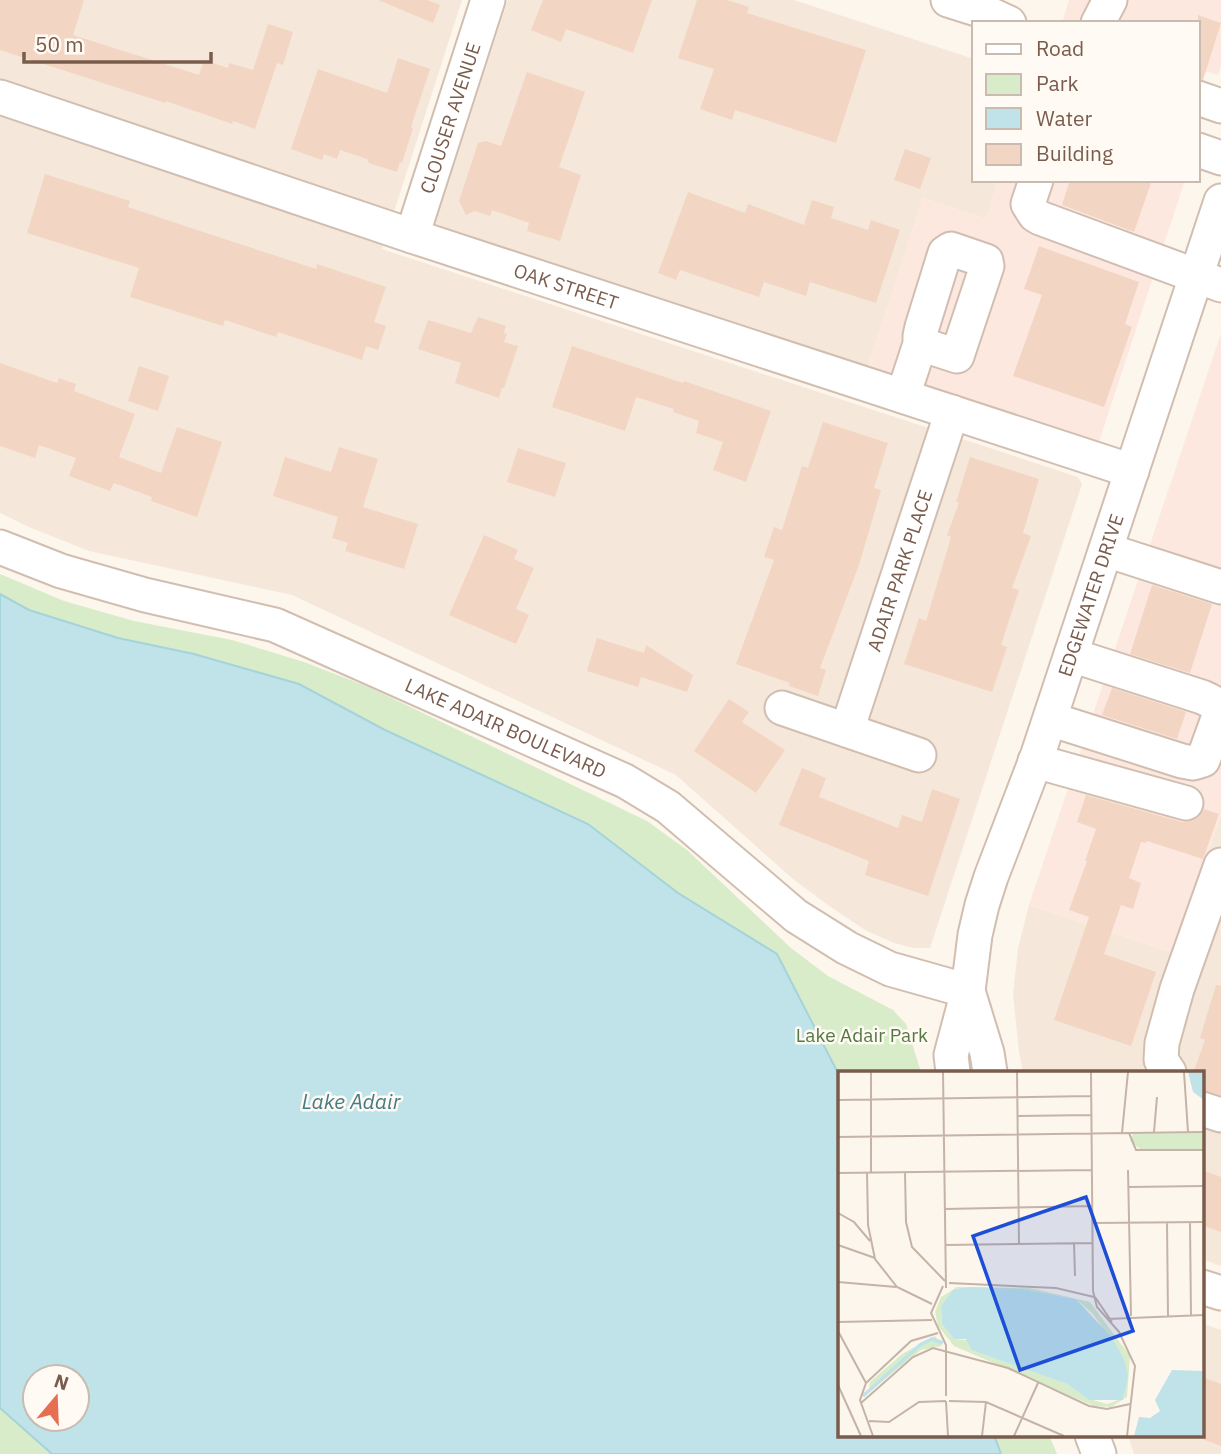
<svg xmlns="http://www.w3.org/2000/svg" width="1221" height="1454" font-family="'IBM Plex Sans',sans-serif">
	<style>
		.residential { fill: #f5e8da }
		.commercial { fill: #fde8e0 }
		.green { fill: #d8ecc9 }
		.water { fill: #bfe3e8; stroke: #a5d3da; stroke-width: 2; fill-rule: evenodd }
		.building { fill: #f3d5c3 }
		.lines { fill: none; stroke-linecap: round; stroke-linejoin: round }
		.minor-casing { stroke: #d1beb0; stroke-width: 37 }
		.minor { stroke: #fff; stroke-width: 33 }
		.labels { text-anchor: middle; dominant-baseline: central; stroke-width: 5; stroke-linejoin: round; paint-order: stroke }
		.street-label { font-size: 19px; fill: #7a5c4d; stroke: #fffaf3 }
		.park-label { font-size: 19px; fill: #537a41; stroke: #fffaf3 }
		.water-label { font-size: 21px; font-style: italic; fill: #437c86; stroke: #fffaf3 }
		.inset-river { fill: none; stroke: #bfe3e8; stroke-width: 3.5 }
		.inset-road { fill: none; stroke: #c5b3a7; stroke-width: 2 }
		.view { fill: #1d4ed8; fill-opacity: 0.15; stroke: #1d4ed8; stroke-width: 3.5 }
		.inset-edge { fill: none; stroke: #7a5c4d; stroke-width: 3.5 }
	</style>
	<rect width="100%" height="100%" fill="#fdf6ec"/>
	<g class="residential">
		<polygon points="0,0 462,0 382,249 1078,477 1082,484 930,948 914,948 894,943 865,930 828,905 793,879 676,775 292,595 89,551 29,527 0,513"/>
		<polygon points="508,0 794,0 974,59 974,180 998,180 986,219 923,198 868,367 435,225"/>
		<polygon points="1221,815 1221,1266 1202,1259 1202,1072 1023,1072 1019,1052 1013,994 1018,949 1029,905 1174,953"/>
		<polygon points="1202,1323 1221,1330 1221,1454 1134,1454 1128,1435 1202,1435"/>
	</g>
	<g class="commercial">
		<polygon points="1069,0 1221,0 1221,66 1218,75 1198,69 1198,23 1062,23"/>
		<polygon points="998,180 1185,180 1099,442 868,367 923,198 986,219"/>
		<polygon points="1221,333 1221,815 1174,953 1029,905"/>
	</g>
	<g class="green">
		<polygon points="0,574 64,601 134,621 232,640 304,662 371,688 647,821 687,850 791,948 828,976 893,1010 906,1024 921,1072 839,1072 839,1075 777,954 678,893 588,824 385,730 299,684 194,654 118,638 29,610 0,594"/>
		<polygon points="0,1408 52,1454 0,1454"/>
		<polygon points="994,1435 1049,1435 1057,1454 1001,1454"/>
	</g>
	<path class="water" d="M0 594 29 610 118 638 194 654 299 684 385 730 588 824 678 893 777 954 839 1075V1435H994L1001 1454H52L0 1408ZM35 1377H77V1419H35Z"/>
	<g class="building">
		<polygon points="0,0 84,0 73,35 199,75 204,60 228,68 229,63 253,70 268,24 293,32 283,65 277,63 255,129 233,121 232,124 166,101 165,103 0,50"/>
		<polygon points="378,0 427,0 440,5 433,23"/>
		<polygon points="543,0 652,0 633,53 566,29 561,42 531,30"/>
		<polygon points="697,0 727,0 749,7 747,13 866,50 836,143 735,110 732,120 700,109 714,69 678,58"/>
		<polygon points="1198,15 1221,23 1203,80 1198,79"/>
		<polygon points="398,58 430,69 411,127 413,128 402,163 400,162 397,172 369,163 367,159 340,150 337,159 324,154 322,160 291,149 318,69 387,93"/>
		<polygon points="527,72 585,92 559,167 581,175 560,241 527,231 529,223 492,210 490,216 475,211 466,215 459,201 478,143 486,141 501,146"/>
		<polygon points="905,149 931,158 920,189 894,180"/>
		<polygon points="45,174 130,201 128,207 188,227 316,269 317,264 386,287 374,322 386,326 378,350 366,346 362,360 278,332 276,337 225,320 223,326 130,297 139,268 27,233"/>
		<polygon points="1070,180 1152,180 1134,232 1062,205"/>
		<polygon points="688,192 745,213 748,204 804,225 812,200 834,207 831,218 868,230 871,220 900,230 876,303 810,282 806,296 764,282 759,297 680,270 676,280 658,273"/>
		<polygon points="1039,246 1139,282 1125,324 1132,327 1104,407 1013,376 1042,295 1024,289"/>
		<polygon points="478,317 506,326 504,333 507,334 504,342 518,346 504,388 502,388 499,398 455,383 461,363 418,349 428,320 471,333"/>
		<polygon points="572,346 683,383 684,381 771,411 746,482 713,470 723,442 696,433 699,421 673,412 674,409 636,397 625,431 552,407"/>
		<polygon points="0,363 57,383 59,378 76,384 74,391 135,414 119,457 161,473 177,427 222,442 197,517 151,501 152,497 114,483 110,491 69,476 76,458 39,445 35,458 0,446"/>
		<polygon points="139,366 169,376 158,411 128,401"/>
		<polygon points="823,422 888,443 874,488 881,490 859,565 820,668 826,670 818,696 789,686 790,683 736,664 774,560 764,557 774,527 782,530 802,466 808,468"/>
		<polygon points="339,447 378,459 363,507 418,524 404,569 345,551 348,543 332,538 338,517 273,496 285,457 331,472"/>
		<polygon points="518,448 566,463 555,497 507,482"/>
		<polygon points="970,457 1039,479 1023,533 1031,536 1012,588 1019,590 1001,645 1007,647 992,692 904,664 919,618 926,621 951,537 947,535 959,503 956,502"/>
		<polygon points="484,535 518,550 514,559 534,568 516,609 529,615 516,644 449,615"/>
		<polygon points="1152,585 1212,604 1190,673 1130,654"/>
		<polygon points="597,638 644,653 646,645 693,675 687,692 641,677 638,687 587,671"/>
		<polygon points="1112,688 1186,712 1177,739 1102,715"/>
		<polygon points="729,699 749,712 742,722 785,750 756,793 694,751"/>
		<polygon points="802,768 826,778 819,797 898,828 902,815 922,822 932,789 960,799 928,896 865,875 869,861 779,825"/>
		<polygon points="1086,795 1182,822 1191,821 1199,817 1204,809 1219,814 1203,859 1147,841 1146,843 1141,842 1129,878 1141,883 1133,909 1121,905 1104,954 1156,972 1131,1046 1054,1020 1089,917 1069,910 1087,861 1085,861 1096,829 1077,822"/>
		<polygon points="1216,985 1221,986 1221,1095 1202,1090 1202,1073 1193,1073 1205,1040 1200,1038"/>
		<polygon points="1202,1170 1221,1177 1221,1232 1202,1225"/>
		<polygon points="1202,1377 1221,1384 1221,1446 1202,1439"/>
	</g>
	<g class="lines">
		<defs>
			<g id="minor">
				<polyline points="948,0 983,11 1009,23"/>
				<polyline points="1098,23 1110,0"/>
				<path id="s1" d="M0 97 412 236 1132 471"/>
				<polyline points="1198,98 1221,106"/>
				<polyline points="1198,150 1221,158"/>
				<polyline points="1036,180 1028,204 1035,215 1040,218 1221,285"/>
				<path id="s2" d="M412 236 488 0"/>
				<polyline points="903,396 920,344 920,336 922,327 945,253 951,249 986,261 987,266 957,356 920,344"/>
				<path id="s3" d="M0 547 61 571 145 595 275 625 625 781 668 807 796 916 847 948 890 969 968 991"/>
				<polyline points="1106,550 1221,587"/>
				<polyline points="782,708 919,755"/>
				<path d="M1050 719 1182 761 1193 763 1203 760 1220 713C1217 703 1211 701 1202 697L1071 655"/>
				<path id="s4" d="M847 730 952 412"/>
				<polyline points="1035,761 1186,803"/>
				<polyline points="968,991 987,1053 990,1072"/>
				<path id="s5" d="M953 1072 951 1055 968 991 975 935 982 905 991 877 1037 757 1221 201"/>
				<polyline points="1169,1072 1161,1060 1162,1043 1177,989 1221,865"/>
				<polyline points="1202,1109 1221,1115"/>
				<polyline points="1202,1287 1221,1293"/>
				<polyline points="1092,1435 1099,1454"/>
			</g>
		</defs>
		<use href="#minor" class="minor-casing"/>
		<use href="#minor" class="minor"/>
	</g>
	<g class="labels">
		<g class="street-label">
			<text stroke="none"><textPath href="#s2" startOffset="124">CLOUSER AVENUE</textPath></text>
			<text stroke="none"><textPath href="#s1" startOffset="597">OAK STREET</textPath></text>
			<text stroke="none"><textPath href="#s4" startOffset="168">ADAIR PARK PLACE</textPath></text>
			<text stroke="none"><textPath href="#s5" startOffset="499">EDGEWATER DRIVE</textPath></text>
			<text stroke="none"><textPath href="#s3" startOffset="539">LAKE ADAIR BOULEVARD</textPath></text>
		</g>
		<g class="park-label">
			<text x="862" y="1035">Lake Adair Park</text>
		</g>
		<g class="water-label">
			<text x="351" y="1101">Lake Adair</text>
		</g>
	</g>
	<g transform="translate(838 1071)">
		<rect width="366" height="366" fill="#fdf6ec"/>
		<path d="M366 62V78H302L292 70 295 63ZM119 216 192 217 252 231 292 285 289 326 273 336 256 335 116 275 100 255 97 241 103 226ZM185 218 238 228 255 243 286 288V327L269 333 248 327 229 313 133 279 129 269 116 268 104 253 103 235 113 223ZM97 265 104 275 83 279 31 321 32 311 64 283Z" fill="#d8ecc9" fill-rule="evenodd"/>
		<path d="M350 1H366V29L355 21ZM131 216 185 218 238 228 274 267 286 288 290 305 285 329H251L229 313 133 279 128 268H116L104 253 103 235 115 219ZM334 299 366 300V365H296L301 346 312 347 322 340 317 329Z" fill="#bfe3e8"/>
		<path class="inset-river" d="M25 325 82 274 94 268 105 272"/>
		<path class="inset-road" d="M33 1V101M105 1 108 217M179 1 181 173M253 1 255 220 259 236 282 262M346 1 350 61M0 29 253 25M180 45 254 44M316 61 319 26M284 62 290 1M291 62 298 79H366M0 66 366 61M290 99 293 245M29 101 30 154 37 188 59 216 94 233M67 101 68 151 74 176 107 210M0 102 254 99M291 116 366 115M107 138 255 135M0 142 16 151 32 170M329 151 330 245M352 151 353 244M255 152 366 151M236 172 237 205M0 174 37 187M107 174 255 172M0 211 58 216M111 212 218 217 256 226M105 215 93 242 108 274V325M257 226 274 251M269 248 366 244M0 251 94 249M0 260 28 312M281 261 297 295 289 365M0 314 23 365M108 330 110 365M111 330 148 331 226 365M23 332 75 286 95 277 170 297 251 335 269 338 292 333M31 350 51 351 81 331 108 330M35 365 22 329 28 312 73 270 100 262M144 365 148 331M176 365 200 312"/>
		<path class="view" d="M248 126 295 260 182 299 135 165Z"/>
		<rect width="366" height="366" class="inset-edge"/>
	</g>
	<rect x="972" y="21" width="228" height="161" fill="#fffaf3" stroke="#cabbb1" stroke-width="2"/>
	<rect x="986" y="44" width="35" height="10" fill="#ffffff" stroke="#cabbb1" stroke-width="2"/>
	<text x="1036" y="56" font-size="21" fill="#7a5c4d">Road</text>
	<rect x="986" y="74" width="35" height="21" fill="#d8ecc9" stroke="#cabbb1" stroke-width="2"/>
	<text x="1036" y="91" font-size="21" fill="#7a5c4d">Park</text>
	<rect x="986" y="108" width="35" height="21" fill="#bfe3e8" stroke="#cabbb1" stroke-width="2"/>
	<text x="1036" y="126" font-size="21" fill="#7a5c4d">Water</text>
	<rect x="986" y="144" width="35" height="21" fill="#f3d5c3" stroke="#cabbb1" stroke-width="2"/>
	<text x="1036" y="161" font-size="21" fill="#7a5c4d">Building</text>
	<g transform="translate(56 1398) rotate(19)"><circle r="33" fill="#fffaf3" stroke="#cabbb1" stroke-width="2"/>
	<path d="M0-5L12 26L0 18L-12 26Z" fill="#e76f51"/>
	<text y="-10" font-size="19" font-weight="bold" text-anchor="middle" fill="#7a5c4d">N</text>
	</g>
	<path d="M24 52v10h187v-10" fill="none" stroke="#7a5c4d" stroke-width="3.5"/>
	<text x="35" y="52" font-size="21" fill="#7a5c4d" stroke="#fffaf3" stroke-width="5" paint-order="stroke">50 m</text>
</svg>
